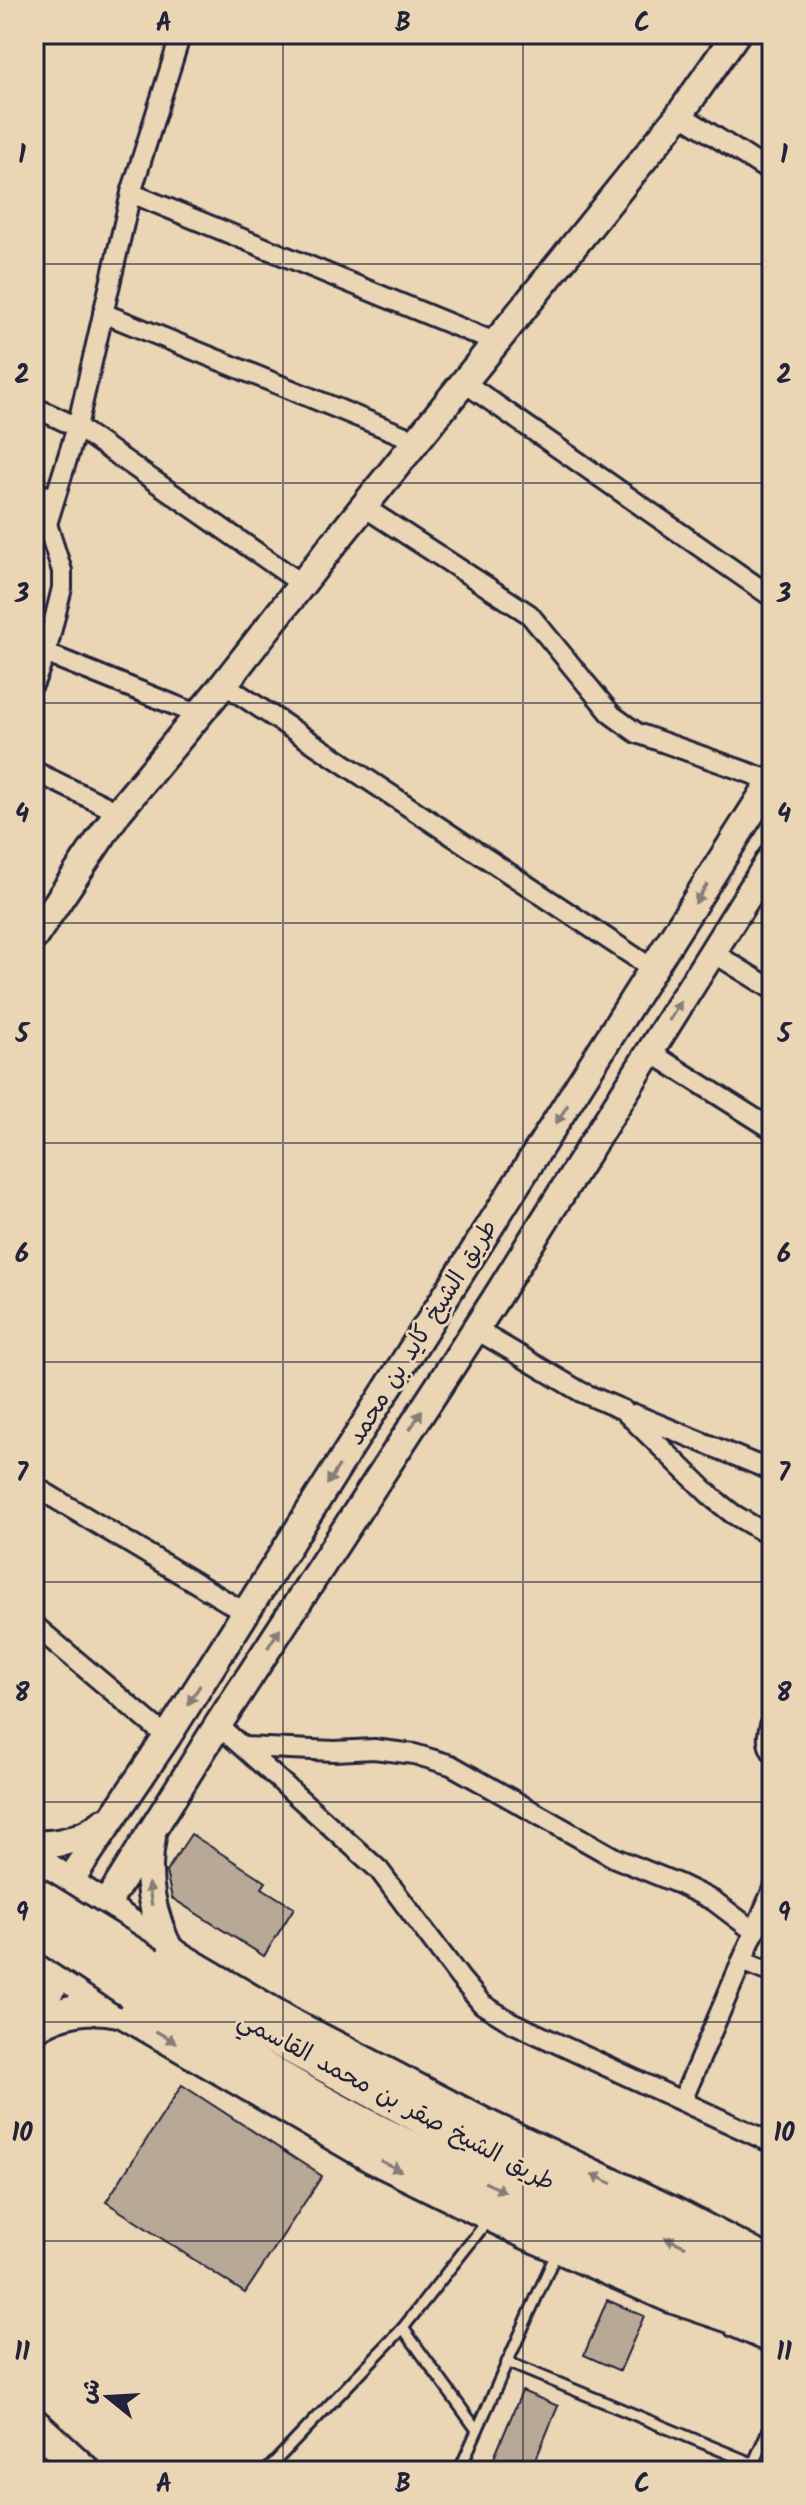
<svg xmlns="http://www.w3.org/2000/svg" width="806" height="2505" font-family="Kalam,'Playpen Sans Arabic',sans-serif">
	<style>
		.building { fill: #b8a996; stroke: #22223b; stroke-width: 2 }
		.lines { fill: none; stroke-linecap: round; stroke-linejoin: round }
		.lane-casing { stroke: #22223b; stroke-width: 15 }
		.street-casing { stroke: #22223b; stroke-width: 24 }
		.secondary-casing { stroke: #22223b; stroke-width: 32 }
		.primary-casing { stroke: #22223b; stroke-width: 36 }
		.highway-casing { stroke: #22223b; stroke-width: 40 }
		.lane { stroke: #ead6b4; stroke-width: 9 }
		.street { stroke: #ead6b4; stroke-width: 18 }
		.secondary { stroke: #ead6b4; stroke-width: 26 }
		.primary { stroke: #ead6b4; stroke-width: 30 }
		.highway { stroke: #ead6b4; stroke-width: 34 }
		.highway-bridge-casing { stroke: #22223b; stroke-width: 40; stroke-linecap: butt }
		.highway-bridge { stroke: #ead6b4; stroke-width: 34 }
		.oneway { fill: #867c78 }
		.grid { fill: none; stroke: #22223b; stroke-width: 2; stroke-opacity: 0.55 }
		.labels { text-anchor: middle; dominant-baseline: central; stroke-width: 6; stroke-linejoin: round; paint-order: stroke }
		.street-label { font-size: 24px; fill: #22223b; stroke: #ead6b4 }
		.neatline { fill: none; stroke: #22223b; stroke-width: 3 }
		.grid-label { font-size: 26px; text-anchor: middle; font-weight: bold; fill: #22223b }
	</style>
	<rect width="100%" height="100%" fill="#ead6b4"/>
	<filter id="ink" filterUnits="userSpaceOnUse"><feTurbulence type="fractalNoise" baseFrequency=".0125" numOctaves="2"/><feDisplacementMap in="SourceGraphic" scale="16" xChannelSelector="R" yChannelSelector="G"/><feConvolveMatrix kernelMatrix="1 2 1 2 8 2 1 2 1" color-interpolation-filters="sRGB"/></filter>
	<g filter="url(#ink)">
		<g class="building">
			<polygon points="191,1834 266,1882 262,1888 294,1908 264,1956 172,1898 166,1872"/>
			<polygon points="182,2085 322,2176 245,2293 106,2202"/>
			<polygon points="607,2300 644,2316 620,2371 584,2355"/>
			<polygon points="522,2391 558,2406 531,2471 506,2471 491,2465"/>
		</g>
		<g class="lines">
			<defs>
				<g id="lane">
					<polyline points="403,2328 477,2430"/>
					<polyline points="731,2331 772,2349"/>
					<polyline points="507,2362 771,2471"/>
					<polyline points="753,2464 772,2421"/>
					<polyline points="266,2471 403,2328 489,2219"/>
					<polyline points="459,2471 557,2251"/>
				</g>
				<g id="street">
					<polyline points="680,114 772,173"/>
					<polyline points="131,193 497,343"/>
					<polyline points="103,313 417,441"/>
					<polyline points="465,383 772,597"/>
					<polyline points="34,407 77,427 302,584"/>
					<polyline points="34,493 54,497"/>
					<polyline points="364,507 529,614 612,715 637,733 772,781"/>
					<polyline points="35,649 199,715"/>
					<polyline points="34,683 46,653 62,588 62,571 47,524 77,427 131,193 181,34"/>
					<polyline points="224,684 653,969"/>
					<polyline points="34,771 118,812"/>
					<polyline points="712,952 772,989"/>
					<polyline points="650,1052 772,1129"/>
					<polyline points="475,1329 581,1392 623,1410 714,1499 733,1514 772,1537"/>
					<polyline points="634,1414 772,1471"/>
					<polyline points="34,1486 246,1613"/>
					<polyline points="34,1625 167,1737"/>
					<path d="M772 1719C768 1730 765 1742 772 1752"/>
					<polyline points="218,1725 379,1870 460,1978 482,2004 511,2022 772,2143"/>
					<polyline points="243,1747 335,1751 374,1749 414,1754 451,1765 615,1858 679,1884 714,1901 755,1932"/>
					<polyline points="742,1961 772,1973"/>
					<polyline points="682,2101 772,1891"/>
				</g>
				<g id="secondary">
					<polyline points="34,937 118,812 224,684 331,547 680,114 736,34"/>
					<path d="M152 1837C144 1879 152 1915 171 1953"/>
					<path d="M34 1844C59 1846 85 1838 104 1822"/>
					<polyline points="69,1882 167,1737 772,780"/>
					<polyline points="105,1906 218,1725 494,1301 772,857"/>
				</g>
				<g id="primary">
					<polyline points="34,1859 171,1953 293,2025 486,2125 672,2212 772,2264"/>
					<polyline points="34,1955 121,2011 372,2157 528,2234 671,2297 739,2320 772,2326"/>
					<polyline points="34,2011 71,1956"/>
					<path d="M34 2027C60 2010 89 2005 119 2011"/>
					<polyline points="34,2424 85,2471"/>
				</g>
				<g id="highway">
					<polyline points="149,1965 225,2010 547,2184 772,2284"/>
					<path d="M131 1991C213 2039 294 2090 379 2133 507 2198 640 2254 772 2310"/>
				</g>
			</defs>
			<use href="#lane" class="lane-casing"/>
			<use href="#street" class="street-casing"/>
			<use href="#secondary" class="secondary-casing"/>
			<use href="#primary" class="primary-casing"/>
			<use href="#highway" class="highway-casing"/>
			<use href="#lane" class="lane"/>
			<use href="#street" class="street"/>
			<use href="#secondary" class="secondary"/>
			<use href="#primary" class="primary"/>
			<use href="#highway" class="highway"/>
			<defs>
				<g id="highway-bridge">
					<polyline points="34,1894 149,1965"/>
					<polyline points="34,1927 131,1991"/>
				</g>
			</defs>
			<use href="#highway-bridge" class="highway-bridge-casing"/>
			<use href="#highway-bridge" class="highway-bridge"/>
		</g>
		<defs><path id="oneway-solid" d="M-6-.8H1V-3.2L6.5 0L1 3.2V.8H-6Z" transform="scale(2)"/></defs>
		<g class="oneway">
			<use href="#oneway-solid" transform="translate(701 894) rotate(122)"/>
			<use href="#oneway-solid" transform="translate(675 1011) rotate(-58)"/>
			<use href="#oneway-solid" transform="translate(562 1114) rotate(122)"/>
			<use href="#oneway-solid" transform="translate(416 1420) rotate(-57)"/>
			<use href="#oneway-solid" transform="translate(333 1475) rotate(122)"/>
			<use href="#oneway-solid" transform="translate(274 1638) rotate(-57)"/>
			<use href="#oneway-solid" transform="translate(194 1695) rotate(122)"/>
			<use href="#oneway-solid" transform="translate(150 1894) rotate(-99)"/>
			<use href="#oneway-solid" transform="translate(166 2037) rotate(30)"/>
			<use href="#oneway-solid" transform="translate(391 2166) rotate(26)"/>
			<use href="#oneway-solid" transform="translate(602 2179) rotate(-155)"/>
			<use href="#oneway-solid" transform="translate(495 2187) rotate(25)"/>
			<use href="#oneway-solid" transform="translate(675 2242) rotate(-157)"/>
		</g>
	</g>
	<path class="grid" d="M283 34V2471M523 34V2471M34 264H772M34 483H772M34 703H772M34 923H772M34 1143H772M34 1362H772M34 1582H772M34 1802H772M34 2022H772M34 2241H772"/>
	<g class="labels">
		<g class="street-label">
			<text transform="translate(423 1333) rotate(-58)">طريق الشيخ كايد بن محمد</text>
			<text transform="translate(396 2102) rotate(28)">طريق الشيخ صقر بن محمد القاسمي</text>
		</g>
	</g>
	<rect width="806" height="2505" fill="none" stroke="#ead6b4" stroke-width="88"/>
	<g transform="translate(108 2397) rotate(288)" stroke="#ead6b4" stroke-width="6" paint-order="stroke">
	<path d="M0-6L14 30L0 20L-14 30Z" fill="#22223b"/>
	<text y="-12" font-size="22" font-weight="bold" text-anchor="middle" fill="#22223b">ش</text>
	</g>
	<rect x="44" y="44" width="718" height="2417" class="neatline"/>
	<g class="grid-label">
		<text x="164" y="31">A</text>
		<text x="403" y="31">B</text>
		<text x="642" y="31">C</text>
		<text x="22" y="163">1</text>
		<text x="784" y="163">1</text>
		<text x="22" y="383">2</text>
		<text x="784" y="383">2</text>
		<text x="22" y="602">3</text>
		<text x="784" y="602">3</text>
		<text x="22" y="822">4</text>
		<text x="784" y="822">4</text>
		<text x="22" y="1042">5</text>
		<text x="784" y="1042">5</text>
		<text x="22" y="1262">6</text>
		<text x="784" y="1262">6</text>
		<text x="22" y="1481">7</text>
		<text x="784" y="1481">7</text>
		<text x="22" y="1701">8</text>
		<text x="784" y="1701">8</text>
		<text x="22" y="1921">9</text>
		<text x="784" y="1921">9</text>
		<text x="22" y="2141">10</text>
		<text x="784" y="2141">10</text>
		<text x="22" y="2360">11</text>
		<text x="784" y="2360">11</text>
		<text x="164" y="2492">A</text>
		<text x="403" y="2492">B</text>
		<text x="642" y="2492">C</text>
	</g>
</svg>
